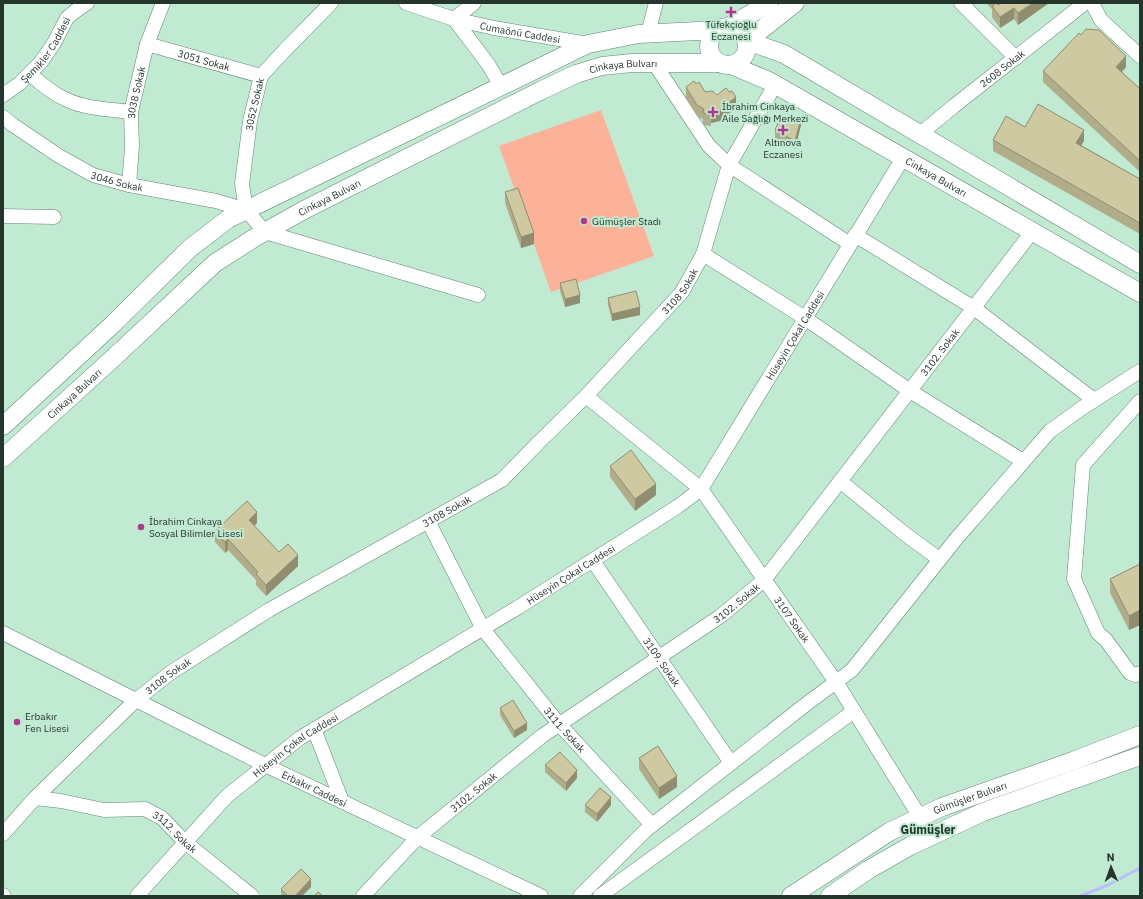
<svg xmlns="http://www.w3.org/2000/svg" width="1143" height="899" font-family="'IBM Plex Sans',sans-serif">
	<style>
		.green { fill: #fcb298 }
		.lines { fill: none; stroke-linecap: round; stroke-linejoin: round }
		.stream { stroke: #b8bdfb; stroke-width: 3 }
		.minor-casing { stroke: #618773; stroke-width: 15 }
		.major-casing { stroke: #618773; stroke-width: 19 }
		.minor { stroke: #fff; stroke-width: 14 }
		.major { stroke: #fff; stroke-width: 18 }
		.wall { fill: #b1ad8a }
		.shaded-wall { fill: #908d71 }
		.building { fill: #cec9a1; stroke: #908d71 }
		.poi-dot { fill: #af388e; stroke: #c1ead3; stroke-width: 1.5 }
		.labels { text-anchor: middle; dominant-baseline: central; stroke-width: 4; stroke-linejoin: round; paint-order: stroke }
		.poi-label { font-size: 10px; fill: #25352c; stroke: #c1ead3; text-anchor: start }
		.street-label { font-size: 10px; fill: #25352c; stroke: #c1ead3 }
		.quarter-label { font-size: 12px; font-weight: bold; fill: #25352c; stroke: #c1ead3 }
	</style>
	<rect width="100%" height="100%" fill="#c1ead3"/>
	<polygon class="green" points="601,110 654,256 551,292 499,146"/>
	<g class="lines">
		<polyline class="stream" points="1080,896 1108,885 1140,868"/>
		<defs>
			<g id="minor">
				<path id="s1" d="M406 3 454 19 494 28 588 44"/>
				<polyline points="961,3 1016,58"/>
				<polyline points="1092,3 1101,20 1140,56"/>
				<polyline points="454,19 488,64 501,86"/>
				<polyline points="454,19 474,3"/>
				<polyline points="648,33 656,3"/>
				<path id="s2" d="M147 44 261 76"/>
				<polyline points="654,63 709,146 729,165 850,244"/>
				<path d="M30 74C40 83 52 93 65 99 85 109 109 109 131 112"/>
				<path id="s3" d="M3 95 19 84 41 62 54 43 67 18 74 12 87 3"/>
				<path id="s4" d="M3 117 13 125 59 156 93 175 129 185 216 201 246 210"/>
				<path id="s5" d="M920 134 954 106 1085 3"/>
				<path id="s6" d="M129 185 132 147 131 112 147 44 163 3"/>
				<polyline points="246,210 265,232 478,295"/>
				<path id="s7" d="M246 210 242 184 250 121 261 76 284 51 331 3"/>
				<polyline points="3,216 54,217"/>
				<polyline points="855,235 974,308 1094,400"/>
				<polyline points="703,254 805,318 910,391 1023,461"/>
				<path id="s8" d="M586 396 701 489 836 682 920 817"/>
				<polyline points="1140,401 1083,465 1074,579 1098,633 1106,640 1130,673 1136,675 1140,673"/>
				<polyline points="840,481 905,534 939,559"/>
				<path id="s9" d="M428 521 483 629 559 724 652 825"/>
				<path id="s10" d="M593 561 731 763"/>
				<path id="s11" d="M3 633 265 765 541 896"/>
				<polyline points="314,729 342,801"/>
				<path id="s12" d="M35 798 61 801 104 810 145 809 162 818 185 842 252 896"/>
				<path id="s13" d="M3 834 35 798 136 700 170 673 269 610 502 480 538 443 586 396 682 292 703 254 729 165 775 85"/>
				<polyline points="3,895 4,896"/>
				<path id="s14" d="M137 896 227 796 300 738 517 608 677 507 701 489 903 158"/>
				<path id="s15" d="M363 896 418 837 542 736 722 615 764 580 1032 232"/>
				<polyline points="580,896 646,830 805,705 852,670 956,539 1050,431 1082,408 1140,371"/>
				<polyline points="600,896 854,711"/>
			</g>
			<g id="major">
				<polyline points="730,26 769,3"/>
				<circle cx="728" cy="46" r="19"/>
				<polyline points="747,41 784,54 1140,264"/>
				<polyline points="747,41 795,3"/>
				<path id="s16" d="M731 65 769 81 1140 293"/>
				<polyline points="3,426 113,324 189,249 228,219 588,44 639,34 717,30"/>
				<path id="s17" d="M3 458 110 361 215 263 254 238 304 210 542 90 576 74 602 66 632 63H719"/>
				<path id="s18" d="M791 896 889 832 942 807 1073 761 1140 735"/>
				<polyline points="830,896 868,870 910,846 983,812 1140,756"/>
			</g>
		</defs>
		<use href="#minor" class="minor-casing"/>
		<use href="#major" class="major-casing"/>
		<use href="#minor" class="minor"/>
		<use href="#major" class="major"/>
	</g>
	<g class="wall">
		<polygon points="986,3 1049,3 1018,25 1014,19 1000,28 992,17 992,9"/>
		<polygon points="1081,35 1126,67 1122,72 1140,89 1140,172 1043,82 1043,71"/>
		<polygon points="696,84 705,92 717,95 736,108 724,117 724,120 711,123 711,126 703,125 703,119 697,116 686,98 686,87"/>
		<polygon points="801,125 795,149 775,138 775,130"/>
		<polygon points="1025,127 1084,141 1081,145 1140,179 1140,234 993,151 993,140"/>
		<polygon points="505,192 534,244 521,248 505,203"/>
		<polygon points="560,283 580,303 565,307 560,291"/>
		<polygon points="608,298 640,315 612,321 608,305"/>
		<polygon points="610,466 656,495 635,511 610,477"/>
		<polygon points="257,523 254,526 279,552 298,566 266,596 256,585 256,580 228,550 225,553 215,542 215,531"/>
		<polygon points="1140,564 1140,625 1129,630 1110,593 1110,579"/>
		<polygon points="500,708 527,730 514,738 500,715"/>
		<polygon points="639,758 677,787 659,799 639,769"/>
		<polygon points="545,765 577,778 566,791 545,772"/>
		<polygon points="585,805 611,805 597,822 585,812"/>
		<polygon points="311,887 302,896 281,896 281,889"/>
	</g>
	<g class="shaded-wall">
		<polygon points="1033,3 1049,3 1018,25 1018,13"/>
		<polygon points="1014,8 1014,19 1000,28 1000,17"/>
		<polygon points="1126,56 1126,67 1116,78 1116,67"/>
		<polygon points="736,97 736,108 724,117 724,120 711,123 711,126 711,112 723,107"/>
		<polygon points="801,118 801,125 795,149 795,141"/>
		<polygon points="1084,130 1084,141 1076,154 1076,143"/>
		<polygon points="534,233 534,244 521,248 521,237"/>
		<polygon points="580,295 580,303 565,307 565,299"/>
		<polygon points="640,307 640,315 612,321 612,314"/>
		<polygon points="656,484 656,495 635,511 635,499"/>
		<polygon points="257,512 257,523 249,531 249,520"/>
		<polygon points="228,539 228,550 225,553 225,542"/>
		<polygon points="298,555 298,566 266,596 266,585"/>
		<polygon points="1140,610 1140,625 1129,630 1129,616"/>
		<polygon points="527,723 527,730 514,738 514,731"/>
		<polygon points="577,770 577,778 566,791 566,783"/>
		<polygon points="677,776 677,787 659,799 659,788"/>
		<polygon points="611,797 611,805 597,822 597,814"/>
		<polygon points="311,879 311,887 302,896 295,896"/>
	</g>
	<g class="building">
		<polygon points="996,3 997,3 998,5 1001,3 1033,3 1018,13 1014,8 1000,17 992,6"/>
		<polygon points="1086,29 1099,30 1126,56 1116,67 1140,89 1140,161 1043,71 1079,33 1081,35"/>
		<polygon points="694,81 696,84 699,82 705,92 712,91 714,92 717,95 726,88 729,92 732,91 736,97 723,107 724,109 711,112 711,115 703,113 704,109 697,105 686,87"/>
		<polygon points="1038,104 1084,130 1076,143 1140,179 1140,223 993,140 1006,116 1025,127"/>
		<polygon points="791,115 801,118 795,141 775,130 778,123 785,117"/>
		<polygon points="518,188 534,233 521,237 505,192"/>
		<polygon points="576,279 580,295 565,299 560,283"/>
		<polygon points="636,291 640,307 612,314 608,298"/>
		<polygon points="631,450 656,484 635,499 610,466"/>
		<polygon points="247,501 257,512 249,520 279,552 288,544 298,555 266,585 256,574 258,572 228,539 225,542 215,531"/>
		<polygon points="1140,564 1140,610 1129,616 1110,579"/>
		<polygon points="513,700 527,723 514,731 500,708"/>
		<polygon points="658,746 677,776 659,788 639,758"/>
		<polygon points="560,752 577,770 566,783 545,765"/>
		<polygon points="600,788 611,797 597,814 585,805"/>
		<polygon points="301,869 311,879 295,896 288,896 281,889"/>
		<polygon points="318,892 323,896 314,896"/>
	</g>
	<g class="poi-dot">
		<path d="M729 6h4v4h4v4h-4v4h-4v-4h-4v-4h4z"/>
		<path d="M711 106h4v4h4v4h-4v4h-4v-4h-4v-4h4z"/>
		<path d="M781 124h4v4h4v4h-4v4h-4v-4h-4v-4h4z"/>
		<circle cx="584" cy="221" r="4"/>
		<circle cx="141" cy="527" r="4"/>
		<circle cx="17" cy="722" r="4"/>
	</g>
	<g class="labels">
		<g class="poi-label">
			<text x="731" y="24" text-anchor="middle">Tüfekçioğlu<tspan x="731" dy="12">Eczanesi</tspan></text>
			<text x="722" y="106">İbrahim Cinkaya<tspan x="722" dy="12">Aile Sağlığı Merkezi</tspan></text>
			<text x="783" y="142" text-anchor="middle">Altınova<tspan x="783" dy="12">Eczanesi</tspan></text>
			<text x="592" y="221">Gümüşler Stadı</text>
			<text x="149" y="521">İbrahim Cinkaya<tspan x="149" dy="12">Sosyal Bilimler Lisesi</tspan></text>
			<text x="25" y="716">Erbakır<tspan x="25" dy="12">Fen Lisesi</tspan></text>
		</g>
		<g class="street-label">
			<text stroke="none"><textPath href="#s1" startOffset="118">Cumaönü Caddesi</textPath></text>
			<text stroke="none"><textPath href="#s3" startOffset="63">Şemikler Caddesi</textPath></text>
			<text stroke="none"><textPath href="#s2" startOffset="59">3051 Sokak</textPath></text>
			<text stroke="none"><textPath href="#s17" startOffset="744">Cinkaya Bulvarı</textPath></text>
			<text stroke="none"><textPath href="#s5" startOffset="105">2608 Sokak</textPath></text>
			<text stroke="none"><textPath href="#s6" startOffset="93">3038 Sokak</textPath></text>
			<text stroke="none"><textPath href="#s7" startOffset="107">3052 Sokak</textPath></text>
			<text stroke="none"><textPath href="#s16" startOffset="234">Cinkaya Bulvarı</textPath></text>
			<text stroke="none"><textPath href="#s4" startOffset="132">3046 Sokak</textPath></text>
			<text stroke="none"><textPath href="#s17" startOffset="420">Cinkaya Bulvarı</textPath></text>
			<text stroke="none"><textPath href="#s13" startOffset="876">3108 Sokak</textPath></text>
			<text stroke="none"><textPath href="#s14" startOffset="880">Hüseyin Çokal Caddesi</textPath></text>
			<text stroke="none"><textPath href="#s15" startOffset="800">3102. Sokak</textPath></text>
			<text stroke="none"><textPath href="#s17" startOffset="96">Cinkaya Bulvarı</textPath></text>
			<text stroke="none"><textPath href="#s13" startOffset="553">3108 Sokak</textPath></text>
			<text stroke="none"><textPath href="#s14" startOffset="544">Hüseyin Çokal Caddesi</textPath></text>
			<text stroke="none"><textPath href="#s15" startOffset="476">3102. Sokak</textPath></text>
			<text stroke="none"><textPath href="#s8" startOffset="307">3107 Sokak</textPath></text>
			<text stroke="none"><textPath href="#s10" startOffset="122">3109. Sokak</textPath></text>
			<text stroke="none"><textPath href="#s13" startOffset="229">3108 Sokak</textPath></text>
			<text stroke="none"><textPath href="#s9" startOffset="251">3111. Sokak</textPath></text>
			<text stroke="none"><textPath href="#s14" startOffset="220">Hüseyin Çokal Caddesi</textPath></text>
			<text stroke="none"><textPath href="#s11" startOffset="348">Erbakır Caddesi</textPath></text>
			<text stroke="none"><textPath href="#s15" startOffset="152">3102. Sokak</textPath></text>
			<text stroke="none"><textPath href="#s18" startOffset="205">Gümüşler Bulvarı</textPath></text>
			<text stroke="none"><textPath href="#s12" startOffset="149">3112. Sokak</textPath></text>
		</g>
		<g class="quarter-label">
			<text x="928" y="829">Gümüşler</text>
		</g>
	</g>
	<rect width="1143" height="899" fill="none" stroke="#25352c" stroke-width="8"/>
	<g transform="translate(1111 867) rotate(358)" stroke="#c1ead3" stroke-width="3" paint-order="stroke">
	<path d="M0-3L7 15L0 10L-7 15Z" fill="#25352c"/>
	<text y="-6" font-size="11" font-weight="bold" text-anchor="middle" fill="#25352c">N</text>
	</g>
</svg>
